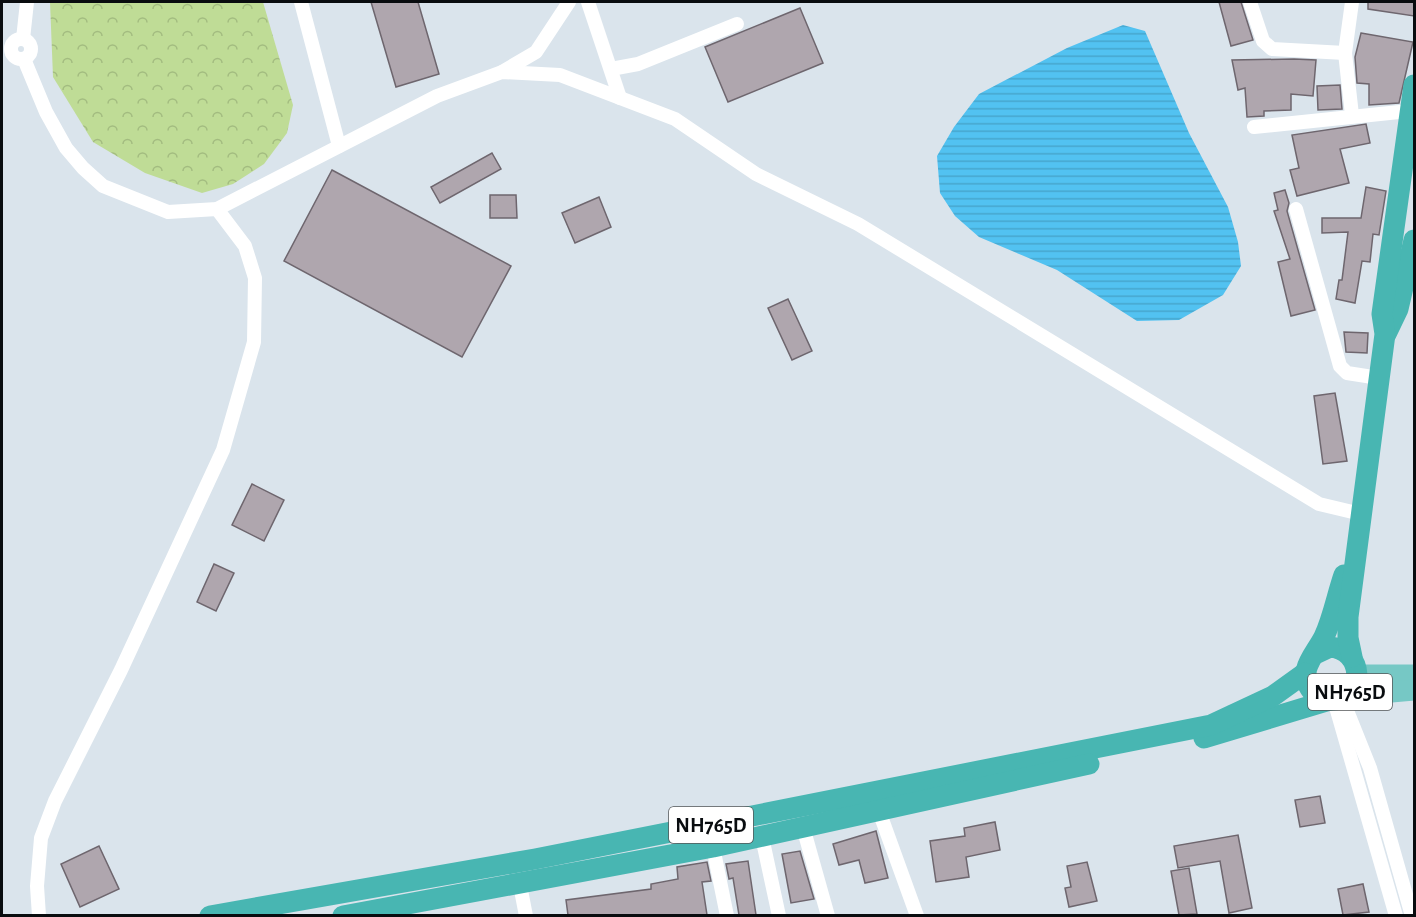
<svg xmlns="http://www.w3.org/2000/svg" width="1416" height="917" font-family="'Alegreya Sans',sans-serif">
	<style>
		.park { fill: url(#park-crowns) }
		.water { fill: url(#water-rules) }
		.building { fill: #afa6ae; stroke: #6e666e; stroke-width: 1.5 }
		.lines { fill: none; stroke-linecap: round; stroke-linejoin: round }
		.minor { stroke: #fff; stroke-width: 14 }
		.primary { stroke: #76c8c5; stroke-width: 21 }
		.trunk { stroke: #48b6b2; stroke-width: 21 }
		.labels { text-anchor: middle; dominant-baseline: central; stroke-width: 4.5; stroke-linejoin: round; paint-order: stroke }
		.shield { fill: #fff; stroke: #535557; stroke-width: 1.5 }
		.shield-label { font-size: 21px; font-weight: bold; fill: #090c0f }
	</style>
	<defs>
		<pattern id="park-crowns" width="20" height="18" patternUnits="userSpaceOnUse" patternTransform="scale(1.5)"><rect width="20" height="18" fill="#bfdc96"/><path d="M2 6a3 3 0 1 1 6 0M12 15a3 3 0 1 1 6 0" fill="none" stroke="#a3bc80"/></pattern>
		<pattern id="water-rules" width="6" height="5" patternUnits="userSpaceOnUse" patternTransform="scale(1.5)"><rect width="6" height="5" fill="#52c2f1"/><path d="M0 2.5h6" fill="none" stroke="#46a6cd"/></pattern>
	</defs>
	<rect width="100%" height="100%" fill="#dae4ec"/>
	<polygon class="park" points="50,2 263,2 293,105 287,133 264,164 233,184 202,193 145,173 93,142 53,77"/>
	<polygon class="water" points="1123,25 1145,31 1189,133 1228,207 1238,242 1241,266 1223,295 1179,320 1137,321 1057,270 979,237 955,216 940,193 937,156 954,127 979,94 1067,48"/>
	<g class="building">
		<polygon points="371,2 418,2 439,74 396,87"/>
		<polygon points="1219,2 1241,2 1253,40 1231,46"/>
		<polygon points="1368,2 1414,2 1414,16 1368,9"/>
		<polygon points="800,8 823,63 728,102 705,47"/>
		<polygon points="1361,33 1413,42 1399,103 1369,105 1369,84 1357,83 1355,57"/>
		<polygon points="1294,59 1316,60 1313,96 1291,94 1291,110 1264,111 1264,116 1247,117 1245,88 1238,90 1232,60"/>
		<polygon points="1340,85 1342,109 1318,110 1317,86"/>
		<polygon points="1366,124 1370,143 1340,149 1349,183 1297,196 1290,170 1299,168 1292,135"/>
		<polygon points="492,153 501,169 440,203 431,187"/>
		<polygon points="332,170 511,266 462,357 284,261"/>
		<polygon points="1366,187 1386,191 1379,235 1373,234 1370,262 1362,261 1355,303 1336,299 1339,280 1342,280 1348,232 1322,233 1322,218 1361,218"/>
		<polygon points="1285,190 1289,203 1287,211 1315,310 1291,316 1278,262 1290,259 1274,211 1278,210 1274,193"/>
		<polygon points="490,195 516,195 517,218 490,218"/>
		<polygon points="599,197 611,227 575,243 562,213"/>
		<polygon points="788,299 812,351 792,360 768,308"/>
		<polygon points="1344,332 1368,333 1367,353 1346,352"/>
		<polygon points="1335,393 1347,461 1323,464 1314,396"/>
		<polygon points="252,484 284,500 264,541 232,525"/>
		<polygon points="214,564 234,573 216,611 197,602"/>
		<polygon points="1320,796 1325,823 1300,827 1295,800"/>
		<polygon points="995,822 1000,850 966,857 969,877 936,882 930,841 965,836 964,828"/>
		<polygon points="876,831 888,878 865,883 859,860 839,865 833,844"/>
		<polygon points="1238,835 1252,908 1229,913 1220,861 1178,868 1174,846"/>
		<polygon points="99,846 119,889 80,907 61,864"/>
		<polygon points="800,851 814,899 791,903 782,854"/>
		<polygon points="748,861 756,915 739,915 733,878 729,879 726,864"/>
		<polygon points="707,862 711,881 702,882 707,915 568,915 566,900 651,889 651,884 678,879 677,867"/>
		<polygon points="1087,862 1097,901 1069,907 1065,888 1071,887 1067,866"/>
		<polygon points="1189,868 1197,914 1179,915 1171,871"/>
		<polygon points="1363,884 1369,912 1343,915 1338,889"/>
	</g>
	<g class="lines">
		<g class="minor">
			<polyline points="301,2 339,146"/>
			<polyline points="588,2 620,98"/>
			<polyline points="1250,2 1263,41 1272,49 1345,53"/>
			<polyline points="1352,2 1345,53 1352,115"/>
			<circle cx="21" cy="49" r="10"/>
			<polyline points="23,39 27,2"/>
			<polyline points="24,59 46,112 66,148 83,168 103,186 168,212 217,209 437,96 502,72 560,75 675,119 756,174 858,224 1319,504 1361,514"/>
			<polyline points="611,69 638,64 737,24"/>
			<polyline points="502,72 536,52 569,2"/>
			<polyline points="1254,127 1409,111"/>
			<polyline points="1296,209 1340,366 1347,373 1379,378"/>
			<polyline points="1342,698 1370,768 1412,916"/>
			<polyline points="1334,700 1396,916"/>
			<polyline points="879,811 917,916"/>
			<polyline points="803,827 828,916"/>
			<polyline points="762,837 779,916"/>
			<polyline points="713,847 727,916"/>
			<polyline points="520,885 526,916"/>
			<polyline points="39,916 37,886 41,838 55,801 121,670 223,450 254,342 255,278 245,246 217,209"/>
		</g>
		<g class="primary">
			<polyline points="1358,675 1414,675"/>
			<polyline points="1346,696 1414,690"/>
		</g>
		<g class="trunk">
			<polyline points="1386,334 1398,309 1414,240"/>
			<path d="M1313 655 1330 647C1364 649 1367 700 1332 700 1325 700 1317 697 1312 691 1296 671 1315 655 1324 637 1333 618 1337 595 1344 575"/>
			<polyline points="1352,657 1348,638 1348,617 1385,334 1382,314 1414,85"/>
			<polyline points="1204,738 1330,700"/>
			<polyline points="210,916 535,859 1211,725 1273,696 1305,673"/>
			<polyline points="343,916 713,847 1089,764"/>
		</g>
	</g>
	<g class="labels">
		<g class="shield">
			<rect x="1308" y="674" width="84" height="36" rx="4.5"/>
			<rect x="669" y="807" width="84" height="36" rx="4.5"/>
		</g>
		<g class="shield-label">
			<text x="1350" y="692">NH765D</text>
			<text x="711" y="825">NH765D</text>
		</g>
	</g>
	<rect width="1416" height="917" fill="none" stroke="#090c0f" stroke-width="6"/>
</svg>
